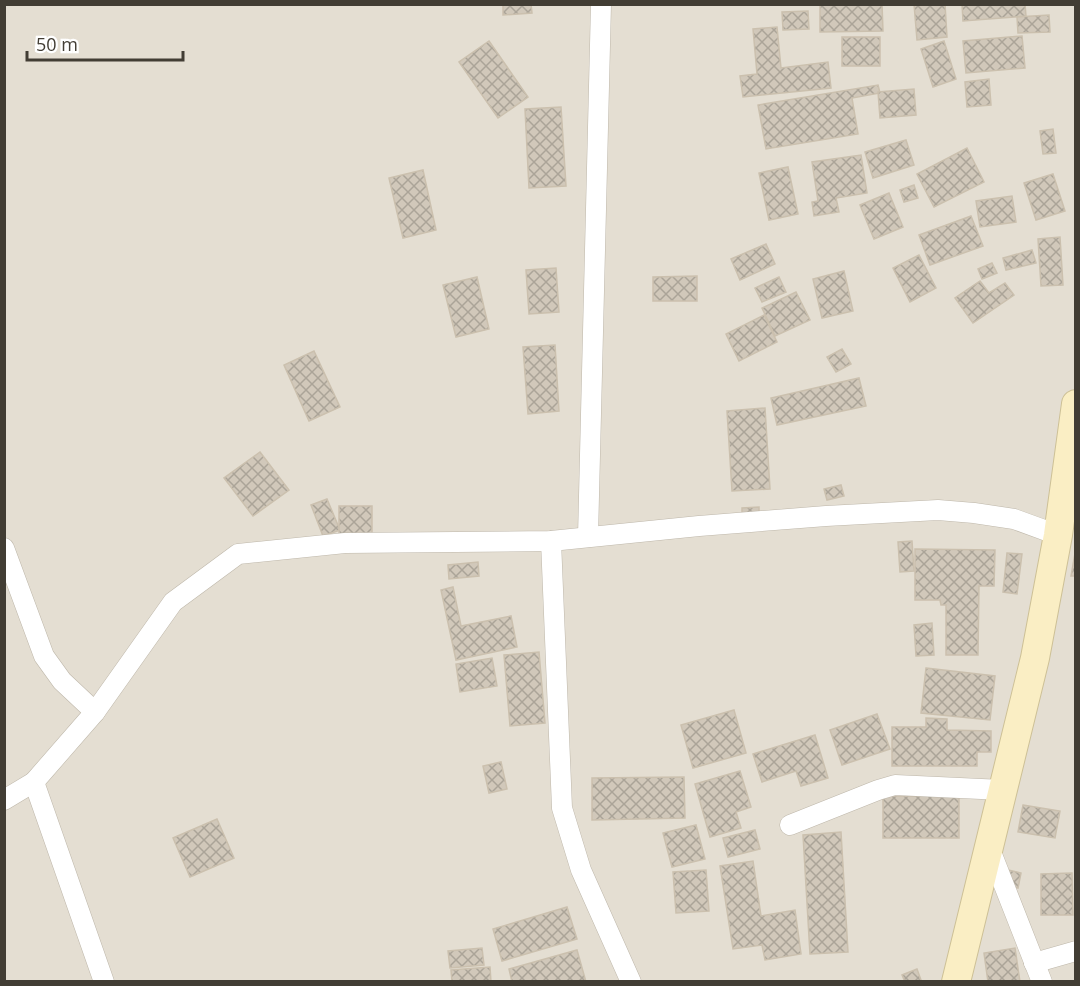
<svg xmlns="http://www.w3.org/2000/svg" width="1080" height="986" font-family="'Open Sans',sans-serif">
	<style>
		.residential { fill: #e4ded2 }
		.building { fill: url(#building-cross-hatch); stroke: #cbc0ae; stroke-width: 1.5 }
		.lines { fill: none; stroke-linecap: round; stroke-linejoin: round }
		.street-casing { stroke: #beb7aa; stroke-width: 21 }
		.secondary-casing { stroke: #cdc096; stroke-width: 30 }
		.street { stroke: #fff; stroke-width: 20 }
		.secondary { stroke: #faeec4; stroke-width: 28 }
	</style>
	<defs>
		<pattern id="building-cross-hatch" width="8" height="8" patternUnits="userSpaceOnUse" patternTransform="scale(1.5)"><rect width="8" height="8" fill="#d1c8ba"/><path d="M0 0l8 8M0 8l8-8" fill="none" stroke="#aba498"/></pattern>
	</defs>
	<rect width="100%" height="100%" fill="#f0ede4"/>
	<rect class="residential" x="5" y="5" width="1070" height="976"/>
	<g class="building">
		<polygon points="503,4 531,4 532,13 503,15"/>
		<polygon points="820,4 882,4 883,31 820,32"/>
		<polygon points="914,4 945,4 947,37 917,40"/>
		<polygon points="962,4 1025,4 1026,16 963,21"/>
		<polygon points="808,11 809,29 783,30 782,12"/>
		<polygon points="1049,15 1050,32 1018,33 1017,17"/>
		<polygon points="777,27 781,68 828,62 831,88 743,97 740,76 757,74 753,29"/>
		<polygon points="1022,36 1025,68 966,73 963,41"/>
		<rect x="842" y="37" width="38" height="29"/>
		<polygon points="489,41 528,97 498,118 459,62"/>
		<polygon points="944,41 956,79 933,87 921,49"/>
		<polygon points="989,79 991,105 967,107 965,82"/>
		<polygon points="878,85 880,93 852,98 858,134 766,149 758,105"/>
		<polygon points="914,89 916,115 880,118 878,92"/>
		<polygon points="561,107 566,186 529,188 525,109"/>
		<polygon points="1053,129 1056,153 1043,154 1040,131"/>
		<polygon points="906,140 914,165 873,178 865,152"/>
		<polygon points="967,148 984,182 934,207 917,174"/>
		<polygon points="861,155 867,193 836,198 839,212 814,216 812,202 818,201 812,162"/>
		<polygon points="788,167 798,214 769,220 759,173"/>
		<polygon points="423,170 436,230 403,238 389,178"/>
		<polygon points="1053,174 1065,211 1036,220 1024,183"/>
		<polygon points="914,185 918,198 904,202 900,190"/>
		<polygon points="889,193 903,227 874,239 860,205"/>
		<polygon points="1012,196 1016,222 980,227 976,201"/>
		<polygon points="971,216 983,246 930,265 919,235"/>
		<polygon points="1060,237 1063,285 1041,286 1038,239"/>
		<polygon points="766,244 775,264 740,280 731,259"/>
		<polygon points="1032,250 1036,263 1006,270 1003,258"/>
		<polygon points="919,255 936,288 910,302 893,268"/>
		<polygon points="992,263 997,273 982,279 978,269"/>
		<polygon points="556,268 559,312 529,314 526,270"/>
		<polygon points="844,271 853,311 822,318 813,279"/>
		<polygon points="697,276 697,301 653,301 653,277"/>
		<polygon points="477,277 489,329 456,337 443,285"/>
		<polygon points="779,277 786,292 762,302 755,288"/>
		<polygon points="980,281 989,293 1005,283 1014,295 973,323 955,298"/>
		<polygon points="796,292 810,320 775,336 762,308"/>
		<polygon points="764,315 777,342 739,361 726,334"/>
		<polygon points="555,345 559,411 528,414 523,347"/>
		<polygon points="842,349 851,364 836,372 827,357"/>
		<polygon points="314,351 340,407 309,421 284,365"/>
		<polygon points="859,378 866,406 777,425 771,398"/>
		<polygon points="765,408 770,489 732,491 727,411"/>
		<polygon points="260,452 289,490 253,516 224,478"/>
		<polygon points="841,485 844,496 827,500 824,489"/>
		<polygon points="327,499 340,530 323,536 311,505"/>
		<rect x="339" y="506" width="33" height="32"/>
		<polygon points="759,507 759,520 742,520 742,508"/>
		<polygon points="912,541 914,571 900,572 898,542"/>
		<polygon points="1076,548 1076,576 1071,576"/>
		<polygon points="915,549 995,550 994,586 979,586 978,655 946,655 946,605 941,605 940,600 915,600"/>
		<polygon points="1007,553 1022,554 1017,594 1003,592"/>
		<polygon points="478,562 479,576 449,579 448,565"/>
		<polygon points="453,587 461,626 511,616 517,647 456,660 441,590"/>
		<polygon points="932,623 934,655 916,656 914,625"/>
		<polygon points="539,652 545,723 510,726 504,655"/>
		<polygon points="492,658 497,686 460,692 456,664"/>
		<polygon points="926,668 995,676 990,720 921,713"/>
		<polygon points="734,710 746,753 693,768 681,725"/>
		<polygon points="877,714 890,749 842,765 830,730"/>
		<polygon points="926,718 947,719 947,730 991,731 991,752 977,752 977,766 892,766 892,727 926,727"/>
		<polygon points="815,735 828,778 801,786 796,771 762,782 753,754"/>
		<polygon points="501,762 507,789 489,793 483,766"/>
		<polygon points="740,771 751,807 736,812 741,828 710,837 695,784"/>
		<polygon points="684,777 685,818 592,820 592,778"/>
		<rect x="883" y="796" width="76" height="42"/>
		<polygon points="1023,805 1060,811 1055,838 1018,832"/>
		<polygon points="217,819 234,858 190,877 173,838"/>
		<polygon points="696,825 705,859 672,867 663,833"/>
		<polygon points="755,830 760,849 728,857 723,838"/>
		<polygon points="841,832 848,952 810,954 803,835"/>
		<polygon points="753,861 761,916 795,910 801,954 765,960 762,945 733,949 720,866"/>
		<polygon points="1004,869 1021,873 1018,888 1001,884"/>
		<polygon points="706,870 709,911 676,913 673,872"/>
		<polygon points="1072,873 1073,915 1041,915 1041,874"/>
		<polygon points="567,907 577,939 502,961 493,929"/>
		<polygon points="482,948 484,965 450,968 448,951"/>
		<polygon points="1015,948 1020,982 988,982 984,953"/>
		<polygon points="577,950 586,982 512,982 509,969"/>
		<polygon points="490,967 491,982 452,982 451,970"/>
		<polygon points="917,969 921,980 916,982 905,982 902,975"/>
	</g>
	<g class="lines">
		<defs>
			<g id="street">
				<polyline points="588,537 601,4"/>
				<polyline points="551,541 562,808 581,870 631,982"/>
				<polyline points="4,548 44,656 62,681 95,712"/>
				<polyline points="34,782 104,982"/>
				<polyline points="4,800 34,782 95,712 173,602 238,554 345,543 551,541 699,526 826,516 938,510 974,513 1014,519 1058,535"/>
				<polyline points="790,825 878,790 895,785 1003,790"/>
				<polyline points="989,847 1042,982"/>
				<polyline points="1034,963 1076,951"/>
			</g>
			<polyline id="secondary" points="956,982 1035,658 1058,535 1076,404"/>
		</defs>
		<use href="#street" class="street-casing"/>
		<use href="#secondary" class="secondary-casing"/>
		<use href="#street" class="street"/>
		<use href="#secondary" class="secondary"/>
	</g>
	<rect width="1080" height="986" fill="none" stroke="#423d34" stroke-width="12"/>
	<path d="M27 51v9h156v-9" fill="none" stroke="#423d34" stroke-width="3"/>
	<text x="36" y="51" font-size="18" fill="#423d34" stroke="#ffffff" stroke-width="4.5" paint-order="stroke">50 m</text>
</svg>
